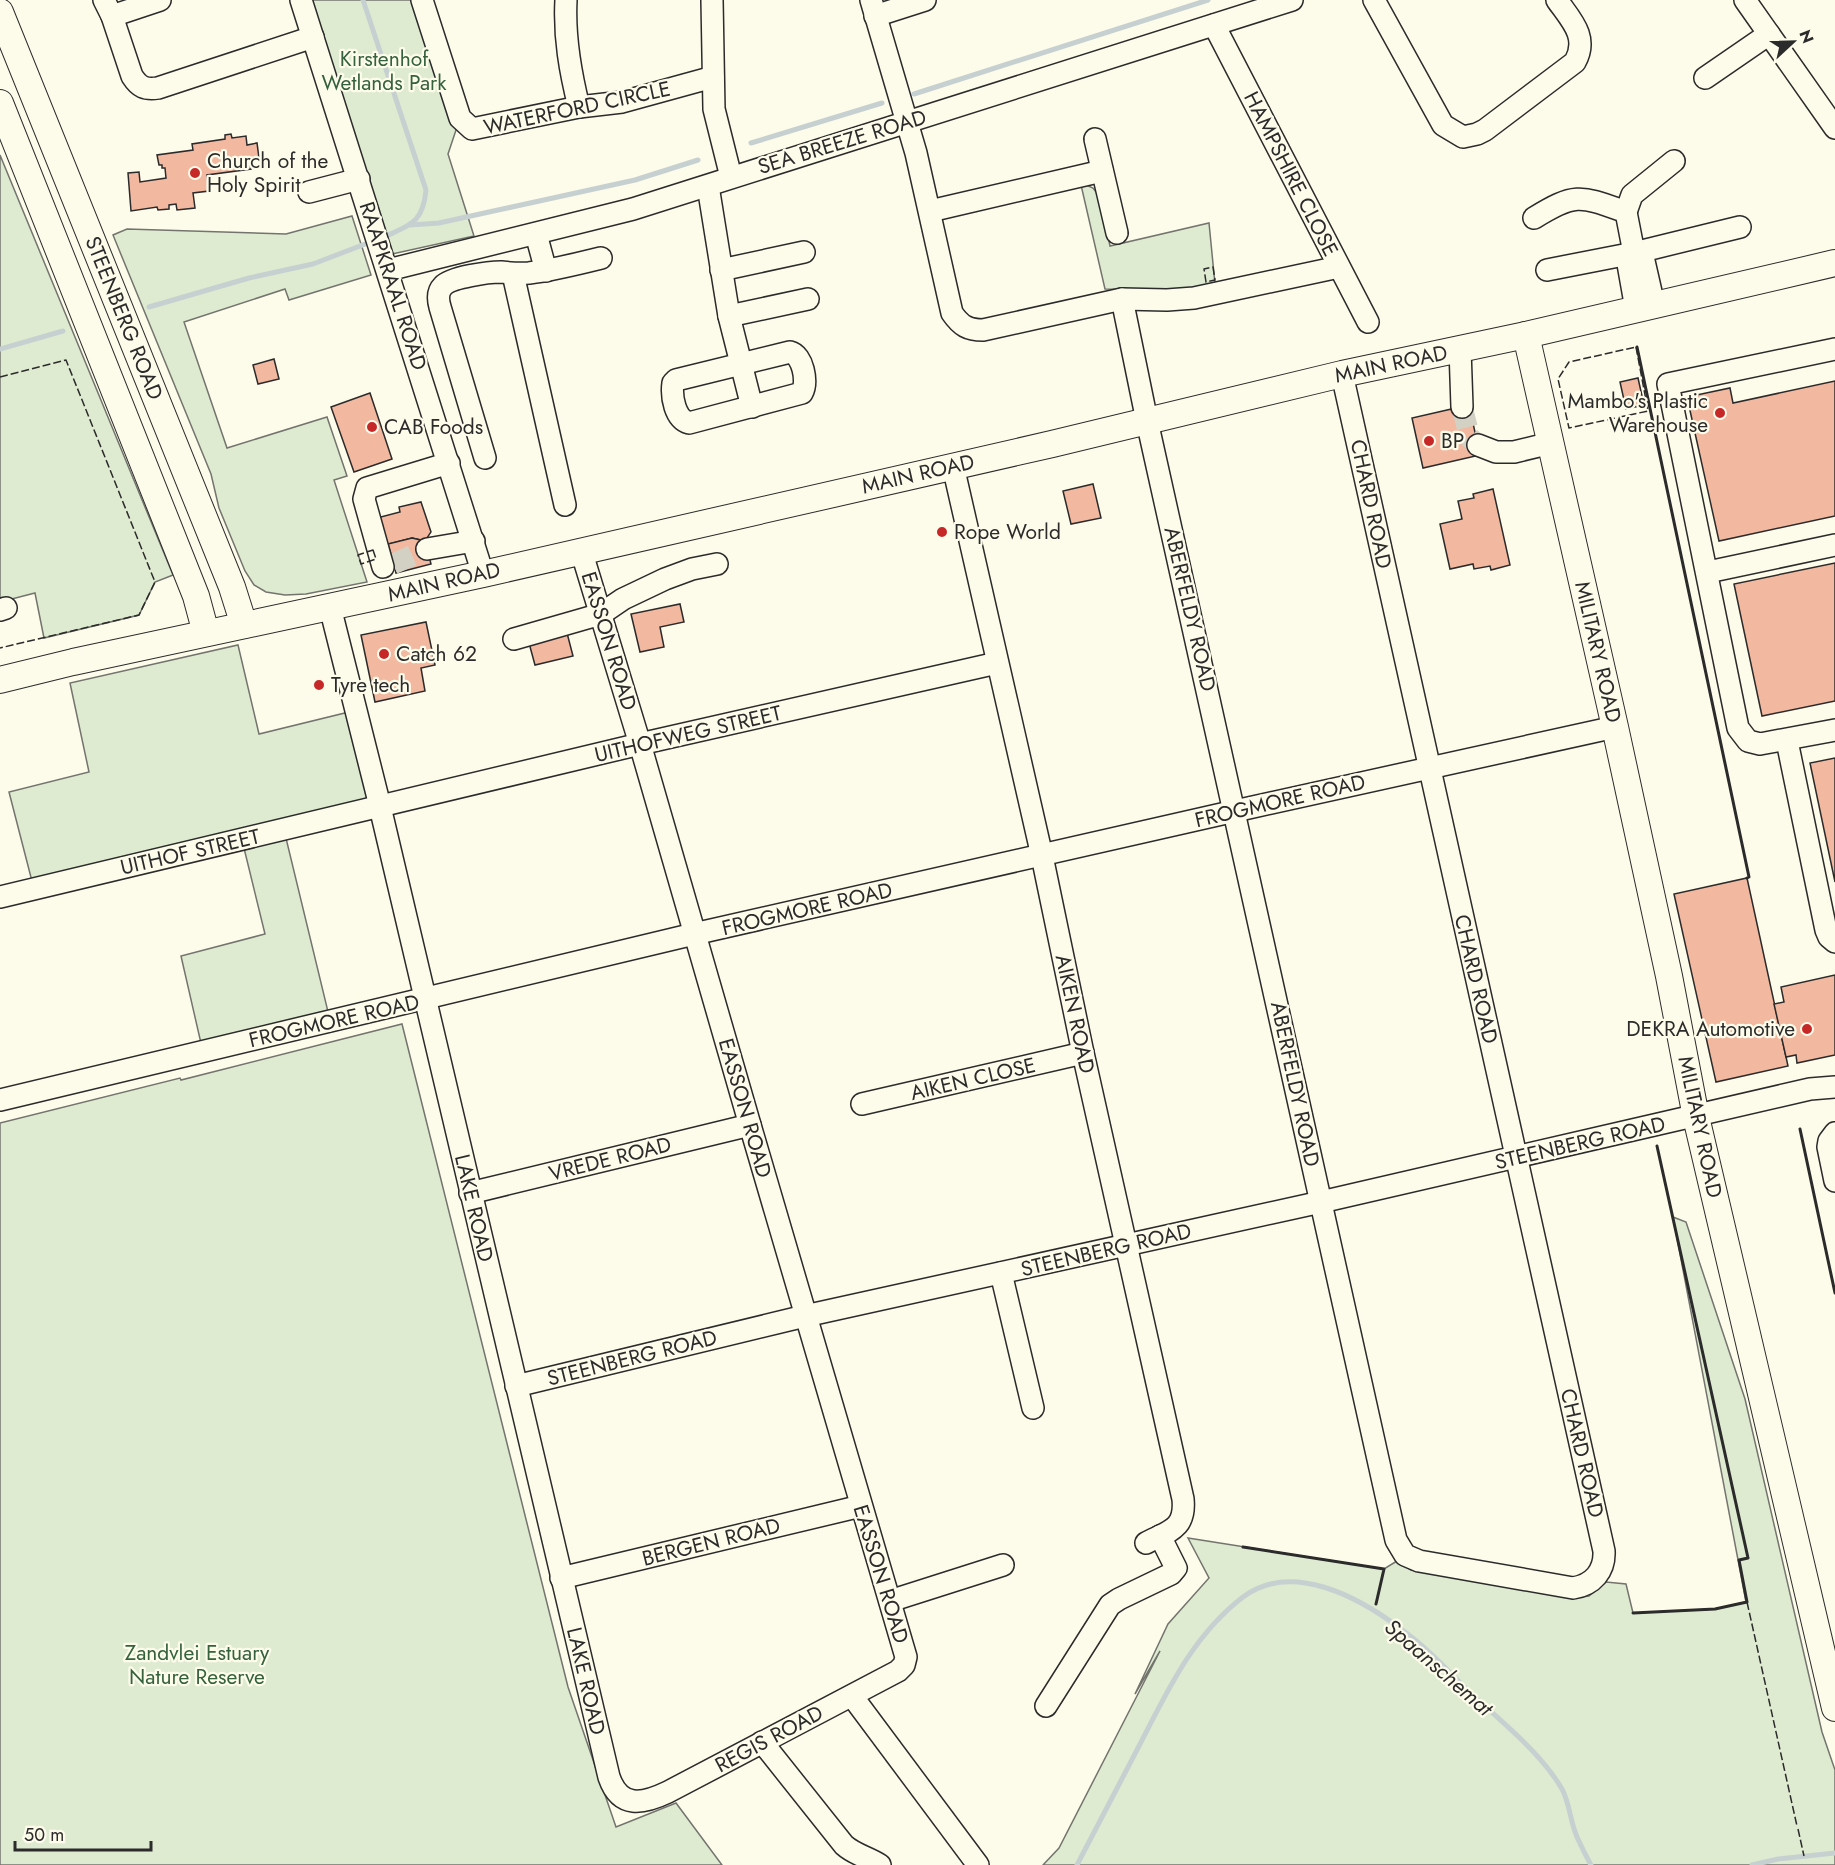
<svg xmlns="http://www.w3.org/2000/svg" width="1835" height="1865" font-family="Jost,sans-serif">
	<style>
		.green { fill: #deebd1; stroke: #74746e; stroke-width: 1.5 }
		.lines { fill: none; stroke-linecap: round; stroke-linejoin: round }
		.stream { stroke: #c7d0d0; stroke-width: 5 }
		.building { fill: #f2b8a0; stroke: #2b2b2b; stroke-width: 1.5 }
		.minor-tunnel { stroke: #d3d1c4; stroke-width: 21; stroke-dasharray: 21 10; stroke-linecap: butt }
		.minor-casing { stroke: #2b2b2b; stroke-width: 24 }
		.major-casing { stroke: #2b2b2b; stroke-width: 28 }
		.minor { stroke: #fdfbea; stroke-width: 21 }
		.major { stroke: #fdfbea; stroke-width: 26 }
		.fence { stroke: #2b2b2b; stroke-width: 1.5; stroke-dasharray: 8 3; stroke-linecap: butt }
		.wall { stroke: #2b2b2b; stroke-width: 3 }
		.poi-dot { fill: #c62828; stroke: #fdfbea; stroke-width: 2 }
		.labels { text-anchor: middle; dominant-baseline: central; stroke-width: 4.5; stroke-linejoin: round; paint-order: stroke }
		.park-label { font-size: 21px; fill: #34623c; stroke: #fdfbea }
		.street-label { font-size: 21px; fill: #2b2b2b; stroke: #fdfbea }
		.poi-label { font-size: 21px; fill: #2b2b2b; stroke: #fdfbea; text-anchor: start }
		.water-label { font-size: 22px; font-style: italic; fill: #2b2b2b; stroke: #fdfbea }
	</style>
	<rect width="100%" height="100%" fill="#fdfbea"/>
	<g class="green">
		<polygon points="301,0 422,0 460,118 448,154 474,236 383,256"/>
		<polygon points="0,155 173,575 155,582 139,615 44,638 35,593 0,602"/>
		<polygon points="1084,184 1093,188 1100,197 1110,246 1209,223 1215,284 1185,290 1105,289 1081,185"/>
		<polygon points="352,216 371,275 289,300 285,289 184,322 227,448 327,417 347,476 334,480 367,582 306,594 285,595 266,592 254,585 245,571 219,508 211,474 113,235 127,229 286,234"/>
		<polygon points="238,645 259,734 349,712 369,791 366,799 284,830 330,1020 203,1052 181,956 265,934 242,840 34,889 9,792 89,772 70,683"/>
		<polygon points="402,1024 568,1687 616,1827 676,1803 722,1865 0,1865 0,1123 180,1078 181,1080"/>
		<polygon points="1673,1217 1686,1222 1745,1399 1822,1732 1835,1770 1835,1865 1043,1865 1059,1848 1160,1651 1135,1694 1168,1624 1209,1578 1188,1538 1384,1569 1397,1561 1411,1570 1574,1598 1589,1596 1606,1582 1626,1584 1633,1613 1715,1609 1746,1602"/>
	</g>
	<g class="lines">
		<g class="stream">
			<path d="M363 0 426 190C423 224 409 225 382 238"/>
			<polyline points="914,94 1208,0"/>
			<polyline points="751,143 882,103"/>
			<polyline points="410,225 439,223 635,180 698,160"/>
			<polyline points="149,307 249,278 313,264 373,241"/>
			<polyline points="0,349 63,331"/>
			<path d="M1077 1865C1097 1826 1118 1787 1138 1748 1167 1692 1192 1636 1243 1597 1292 1560 1360 1598 1401 1629 1428 1648 1451 1674 1475 1697 1505 1725 1541 1753 1562 1789 1570 1804 1570 1821 1577 1837 1581 1846 1586 1856 1591 1865"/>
			<polyline points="1752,1865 1778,1859 1835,1853"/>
		</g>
	</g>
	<g class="building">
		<polygon points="231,134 232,138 246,136 247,145 257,143 259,158 249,159 251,169 207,175 209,191 193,193 195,208 177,210 176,204 169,205 169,209 158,210 157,207 131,211 128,173 139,172 140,182 166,178 165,168 162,168 162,165 159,165 157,155 193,150 192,144 225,139 225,135"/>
		<polygon points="274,359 279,379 258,384 253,365"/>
		<polygon points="1638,378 1644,405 1626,409 1620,382"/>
		<polygon points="1835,381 1835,516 1719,541 1687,397 1730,388 1733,403"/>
		<polygon points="370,393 392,459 354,472 331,407"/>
		<polygon points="1469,405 1480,455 1423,468 1412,418"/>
		<polygon points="1093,484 1101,518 1071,524 1063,491"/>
		<polygon points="1493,489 1510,565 1491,570 1490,566 1474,569 1473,564 1450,569 1440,524 1462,519 1458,501 1474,498 1473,494"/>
		<polygon points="421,502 431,532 425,541 412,538 381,546 373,519 400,512 399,507"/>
		<polygon points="412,538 425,541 431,564 396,573 388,544"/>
		<polygon points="1835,563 1835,701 1762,716 1734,584"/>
		<polygon points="680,604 684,622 660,627 664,647 640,652 631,614"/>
		<polygon points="426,622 435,665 421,668 425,691 375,702 361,635"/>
		<polygon points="567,633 573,656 535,665 529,643"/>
		<polygon points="1835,758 1835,882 1810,763"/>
		<polygon points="1747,878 1788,1066 1716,1082 1674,894"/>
		<polygon points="1835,975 1835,1055 1797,1063 1796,1055 1786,1057 1774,1004 1784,1002 1781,987"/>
	</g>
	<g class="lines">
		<g class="minor-tunnel">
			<polyline points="1462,407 1470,438 1478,445"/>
			<polyline points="393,564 427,549"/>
		</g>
		<defs>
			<g id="minor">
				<path d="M104 0 112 16 132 76C139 87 145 90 158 88L313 37"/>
				<polyline points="301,0 483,574"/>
				<polyline points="422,0 460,118 472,129 579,107 622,102 713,77"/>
				<path d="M566 0C564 37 570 71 579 107"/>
				<polyline points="712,0 714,109 731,177"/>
				<path d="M871 0 916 153 952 313C961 326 968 330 983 330L1122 299 1167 300 1194 298 1339 267"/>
				<path d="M1374 0 1443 125 1463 137 1477 134 1485 130 1575 62C1589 37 1571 20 1557 0"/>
				<polyline points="1745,0 1835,128"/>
				<polyline points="112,16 160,0"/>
				<polyline points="875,16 925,0"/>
				<polyline points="1214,25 1368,322"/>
				<polyline points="1705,78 1769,34"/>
				<polyline points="1095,139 1117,233"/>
				<polyline points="708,186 729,316 752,407"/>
				<polyline points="309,192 359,179"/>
				<polyline points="930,211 1102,171"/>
				<polyline points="1626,212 1632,195 1674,161"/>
				<path d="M1534 218C1576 192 1581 196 1626 212L1634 253 1644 261 1654 305"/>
				<polyline points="536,234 546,271"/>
				<polyline points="1634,253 1628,264 1636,309"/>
				<polyline points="388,270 633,209 1292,0"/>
				<polyline points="721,270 804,252"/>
				<polyline points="1547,270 1634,253 1740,227"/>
				<polyline points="513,274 565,505"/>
				<path d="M1122 299 1147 421 1396 1540 1405 1555 1419 1561 1573 1588C1593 1585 1605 1571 1604 1551L1342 374"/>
				<polyline points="729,316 808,299"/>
				<polyline points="1460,349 1462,407"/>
				<polyline points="1835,349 1668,384 1738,728 1748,741 1760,744 1835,730"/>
				<path d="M790 352C803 355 808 382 802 393L689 423C675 419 671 397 673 383L676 380Z"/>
				<polyline points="1478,445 1496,452 1514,452 1551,443"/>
				<path d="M485 458 440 307C438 300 437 292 443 286 451 277 489 272 501 272 511 273 519 274 529 273 553 270 577 264 601 258"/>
				<path d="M953 466 1042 856 1083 1053 1183 1499C1186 1529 1169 1531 1146 1543"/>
				<polyline points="427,549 474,541"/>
				<polyline points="383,567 364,499 367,488 449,463"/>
				<polyline points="1708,572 1835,545"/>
				<path d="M330 607 377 794 609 1777C620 1809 643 1804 668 1792L898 1671 904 1665 906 1657 750 1125 640 744 581 550"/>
				<polyline points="0,610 6,608"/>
				<polyline points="514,639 601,614 623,599 665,579 692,569 717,564"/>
				<polyline points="1787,741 1826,930 1829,937 1835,942"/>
				<polyline points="0,897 640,744 997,663"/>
				<polyline points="0,1100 694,934 1235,811 1615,727"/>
				<polyline points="862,1104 1083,1053"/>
				<polyline points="1835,1133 1829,1141 1828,1147 1835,1181"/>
				<polyline points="470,1193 750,1125"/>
				<polyline points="1001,1273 1033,1408"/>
				<polyline points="516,1386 805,1316 1321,1202 1810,1089 1835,1087"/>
				<polyline points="561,1578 861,1506"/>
				<polyline points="890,1601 1003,1565"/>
				<polyline points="852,1696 978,1865"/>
				<polyline points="1046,1706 1110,1605 1119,1599 1171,1574 1176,1568 1160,1536"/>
				<path d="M762 1742 844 1845C855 1855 868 1857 880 1865"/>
			</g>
			<g id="major">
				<polyline points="0,12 232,587 244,625"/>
				<polyline points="0,103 196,596 206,633"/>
				<polyline points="1526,335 1615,727 1669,976 1696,1117 1835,1708"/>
				<polyline points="0,680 73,662 483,574 1052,444 1342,374 1526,335 1835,263"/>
			</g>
		</defs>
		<use href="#minor" class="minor-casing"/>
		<use href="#major" class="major-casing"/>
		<use href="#minor" class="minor"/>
		<use href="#major" class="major"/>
		<g class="fence">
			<polygon points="1213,267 1215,280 1206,282 1204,269"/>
			<polygon points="1636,347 1648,411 1569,428 1558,379 1569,362"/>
			<polyline points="0,377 66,360 155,582 139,615 0,648"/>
			<polygon points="373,550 376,559 361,564 358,555"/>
			<polyline points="1747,1602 1797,1826"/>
			<polyline points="1798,1829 1804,1856"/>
		</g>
		<g class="wall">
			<polyline points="1637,347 1749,877 1747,878"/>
			<polyline points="1800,1129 1835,1293"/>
			<polyline points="1243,1547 1384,1569 1376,1604"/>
			<polyline points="1633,1613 1715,1609 1747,1602 1739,1560 1748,1558 1657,1146"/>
		</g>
	</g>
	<g class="poi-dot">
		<circle cx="195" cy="173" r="6"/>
		<circle cx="1720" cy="413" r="6"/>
		<circle cx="372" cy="427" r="6"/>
		<circle cx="1429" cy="441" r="6"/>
		<circle cx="942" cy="532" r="6"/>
		<circle cx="384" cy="654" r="6"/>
		<circle cx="319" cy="685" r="6"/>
		<circle cx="1807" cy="1029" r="6"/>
	</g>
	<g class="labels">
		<g class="park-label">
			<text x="384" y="59">Kirstenhof<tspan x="384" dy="24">Wetlands Park</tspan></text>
			<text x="197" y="1653">Zandvlei Estuary<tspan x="197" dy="24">Nature Reserve</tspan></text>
		</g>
		<g class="street-label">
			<text transform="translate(577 108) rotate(-12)">WATERFORD CIRCLE</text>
			<text transform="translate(842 142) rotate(-17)">SEA BREEZE ROAD</text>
			<text transform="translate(1291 174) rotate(63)">HAMPSHIRE CLOSE</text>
			<text transform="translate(393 286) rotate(72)">RAAPKRAAL ROAD</text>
			<text transform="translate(124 318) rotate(68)">STEENBERG ROAD</text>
			<text transform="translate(1391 364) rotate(-12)">MAIN ROAD</text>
			<text transform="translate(918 474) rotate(-13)">MAIN ROAD</text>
			<text transform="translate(1371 504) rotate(78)">CHARD ROAD</text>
			<text transform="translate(444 582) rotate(-13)">MAIN ROAD</text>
			<text transform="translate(1190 609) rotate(77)">ABERFELDY ROAD</text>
			<text transform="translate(609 641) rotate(73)">EASSON ROAD</text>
			<text transform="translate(1598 652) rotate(77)">MILITARY ROAD</text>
			<text transform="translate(688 734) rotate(-13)">UITHOFWEG STREET</text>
			<text transform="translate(1280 801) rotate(-13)">FROGMORE ROAD</text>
			<text transform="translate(190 852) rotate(-13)">UITHOF STREET</text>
			<text transform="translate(807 909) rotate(-13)">FROGMORE ROAD</text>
			<text transform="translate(1476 979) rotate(77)">CHARD ROAD</text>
			<text transform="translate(1075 1014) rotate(78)">AIKEN ROAD</text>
			<text transform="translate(334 1021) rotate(-13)">FROGMORE ROAD</text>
			<text transform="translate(973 1079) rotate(-13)">AIKEN CLOSE</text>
			<text transform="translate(1295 1084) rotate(78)">ABERFELDY ROAD</text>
			<text transform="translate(745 1108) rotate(74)">EASSON ROAD</text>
			<text transform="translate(1700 1127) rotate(78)">MILITARY ROAD</text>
			<text transform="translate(1580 1143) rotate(-13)">STEENBERG ROAD</text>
			<text transform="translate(610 1159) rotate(-14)">VREDE ROAD</text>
			<text transform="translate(474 1208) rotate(77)">LAKE ROAD</text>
			<text transform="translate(1106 1250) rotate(-13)">STEENBERG ROAD</text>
			<text transform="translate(632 1358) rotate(-14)">STEENBERG ROAD</text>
			<text transform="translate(1582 1453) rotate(77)">CHARD ROAD</text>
			<text transform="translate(711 1542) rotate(-14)">BERGEN ROAD</text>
			<text transform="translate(881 1574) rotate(73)">EASSON ROAD</text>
			<text transform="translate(586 1681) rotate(77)">LAKE ROAD</text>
			<text transform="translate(769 1739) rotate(-28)">REGIS ROAD</text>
		</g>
		<g class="poi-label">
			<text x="207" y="161">Church of the<tspan x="207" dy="24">Holy Spirit</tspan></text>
			<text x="1708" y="401" text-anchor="end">Mambo's Plastic<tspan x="1708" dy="24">Warehouse</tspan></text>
			<text x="384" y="427">CAB Foods</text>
			<text x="1441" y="441">BP</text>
			<text x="954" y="532">Rope World</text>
			<text x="396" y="654">Catch 62</text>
			<text x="331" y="685">Tyre tech</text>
			<text x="1795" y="1029" text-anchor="end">DEKRA Automotive</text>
		</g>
		<g class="water-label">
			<text transform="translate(1439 1667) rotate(41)">Spaanschemat</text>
		</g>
	</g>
	<g transform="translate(1793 42) rotate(68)" stroke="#fdfbea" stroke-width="4.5" paint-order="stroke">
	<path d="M0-4.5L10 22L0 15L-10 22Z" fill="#2b2b2b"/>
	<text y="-9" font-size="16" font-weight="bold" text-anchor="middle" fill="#2b2b2b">N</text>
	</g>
	<path d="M15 1841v9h136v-9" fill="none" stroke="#2b2b2b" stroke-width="3"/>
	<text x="24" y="1841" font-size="18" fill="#2b2b2b" stroke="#fdfbea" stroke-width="4.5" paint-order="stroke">50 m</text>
</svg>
